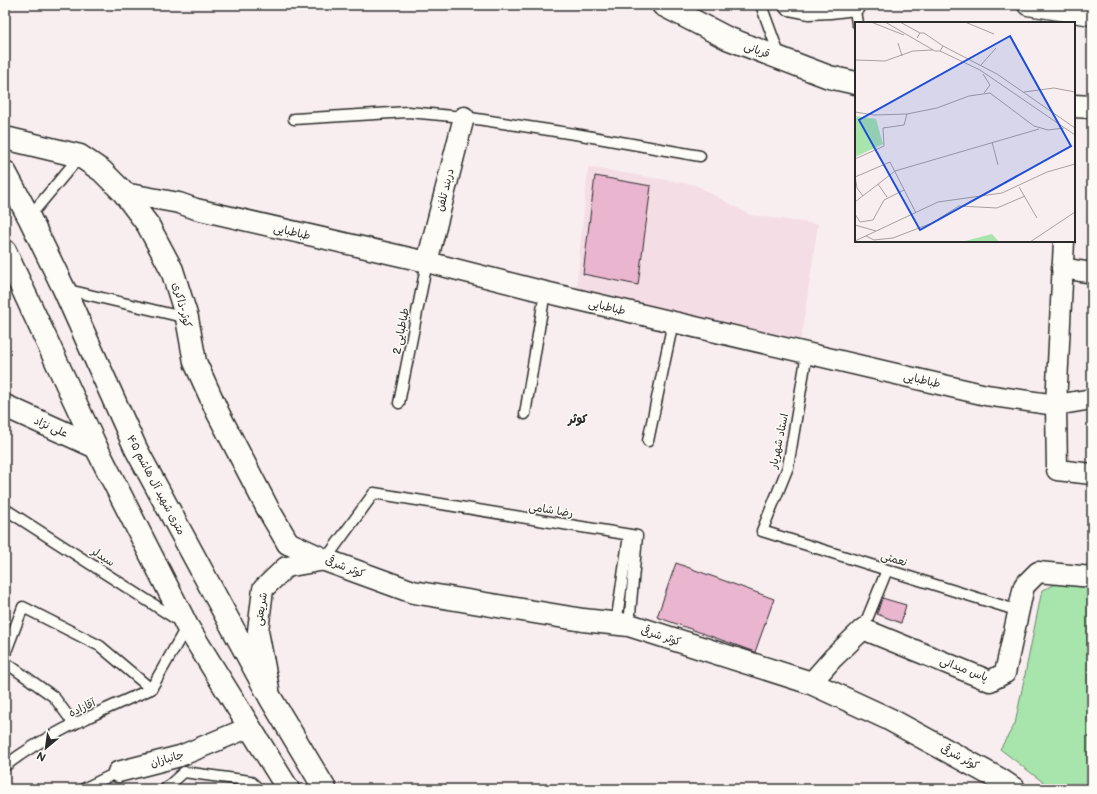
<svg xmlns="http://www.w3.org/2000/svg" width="1097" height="794" font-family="'Balsamiq Sans','Playpen Sans Arabic',sans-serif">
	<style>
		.built { fill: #f4dde5 }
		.green { fill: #a7e5ac; stroke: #69886c }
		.building { fill: #eab5cf; stroke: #2b2b2b }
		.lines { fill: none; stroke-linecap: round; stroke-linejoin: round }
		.service-casing { stroke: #2b2b2b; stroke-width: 13 }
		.minor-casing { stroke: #2b2b2b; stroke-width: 23 }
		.tertiary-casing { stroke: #2b2b2b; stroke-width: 25 }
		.secondary-casing { stroke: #2b2b2b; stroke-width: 25 }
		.primary-casing { stroke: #2b2b2b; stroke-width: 25 }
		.service { stroke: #fdfcf7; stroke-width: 10 }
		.minor { stroke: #fdfcf7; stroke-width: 20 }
		.tertiary { stroke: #fdfcf7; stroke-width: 22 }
		.secondary { stroke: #fdfcf7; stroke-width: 22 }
		.primary { stroke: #fdfcf7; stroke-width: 22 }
		.labels { text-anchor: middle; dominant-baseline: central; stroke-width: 3; stroke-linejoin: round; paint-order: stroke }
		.street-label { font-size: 11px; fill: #2b2b2b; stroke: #fdfcf7 }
		.neighbourhood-label { font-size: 12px; font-weight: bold; fill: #2b2b2b; stroke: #fdfcf7 }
		.inset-road { fill: none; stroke: #a7a0a1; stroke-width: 1 }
		.view { fill: #1d4ed8; fill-opacity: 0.15; stroke: #1d4ed8; stroke-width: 2 }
		.inset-edge { fill: none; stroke: #2b2b2b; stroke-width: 2 }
	</style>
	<rect width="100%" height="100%" fill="#f9eeef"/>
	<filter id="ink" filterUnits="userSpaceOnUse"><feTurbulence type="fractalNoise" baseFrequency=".025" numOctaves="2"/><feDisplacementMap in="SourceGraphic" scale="8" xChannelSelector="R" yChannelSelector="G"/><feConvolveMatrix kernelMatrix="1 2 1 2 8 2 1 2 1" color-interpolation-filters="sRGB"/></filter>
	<g filter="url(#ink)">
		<polygon class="built" points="588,167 696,185 750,215 818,224 801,340 576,291"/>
		<polygon class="green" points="1056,584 1092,588 1092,789 1052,789 1000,749 1015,724 1042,590"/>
		<g class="building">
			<polygon points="595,176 651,186 638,285 583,274"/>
			<polygon points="676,563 774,599 755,652 657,617"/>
			<polygon points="882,598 906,605 901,623 877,614"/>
		</g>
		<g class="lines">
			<defs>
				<g id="service">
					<polyline points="761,5 780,57"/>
					<polyline points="854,5 857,23"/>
					<polyline points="294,119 408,112 464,117 581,135 700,156"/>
					<polyline points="29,217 80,156"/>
					<polyline points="64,289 187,318"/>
					<polyline points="807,353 788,467 762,531 1019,611"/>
					<polyline points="399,403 427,262"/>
					<polyline points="525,414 545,292"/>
					<polyline points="648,441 673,322"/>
					<polyline points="5,509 187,626 151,689"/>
					<polyline points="325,560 374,493 637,536 629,625"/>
					<polyline points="616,624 629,535"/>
					<polyline points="863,629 887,570"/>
					<polyline points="5,654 23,607 100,646 151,689"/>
					<polyline points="5,662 54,697 74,724"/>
					<path d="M5 766C47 733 102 711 151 689"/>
					<polyline points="83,789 118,772"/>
					<polyline points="165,789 184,772 250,781 259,789"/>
				</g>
				<g id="minor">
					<polyline points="789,5 809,9 830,8 855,5"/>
					<polyline points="1028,5 1092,15"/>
					<polyline points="124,193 179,203 196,209 427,262 545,292 986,395 1056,405 1092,399"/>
					<polyline points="1064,241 1056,405 1057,470 1092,474"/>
					<polyline points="427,262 464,117"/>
					<polyline points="1062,268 1092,273"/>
					<polyline points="811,683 833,658 863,629 990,681 1005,673 1024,586 1038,572 1092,577"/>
					<polyline points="269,689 258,631 263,589 286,567 325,560"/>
					<polyline points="118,772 180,756 250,727"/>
				</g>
				<g id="tertiary">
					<polyline points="5,138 80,156 102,171 124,193 148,225 172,270 187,318 195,362 218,413 268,509 288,543"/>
					<polyline points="5,406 96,447"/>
				</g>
				<g id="secondary">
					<polyline points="663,5 727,38 829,77 856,83"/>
					<polyline points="1074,106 1092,107"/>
					<polyline points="288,543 325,560 413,592 583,620 629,625 811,683 889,719 999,779 1014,789"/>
				</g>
				<g id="primary">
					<polyline points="5,172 29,217 64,289 136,449 271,699 325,789"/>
					<polyline points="5,251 96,447 187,626 288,789"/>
				</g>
			</defs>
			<use href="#service" class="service-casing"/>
			<use href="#minor" class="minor-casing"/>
			<use href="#tertiary" class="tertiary-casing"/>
			<use href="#secondary" class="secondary-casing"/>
			<use href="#primary" class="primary-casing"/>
			<use href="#service" class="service"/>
			<use href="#minor" class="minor"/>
			<use href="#tertiary" class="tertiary"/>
			<use href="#secondary" class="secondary"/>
			<use href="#primary" class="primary"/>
		</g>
	</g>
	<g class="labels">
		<g class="street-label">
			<text transform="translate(757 50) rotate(21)">قربانی</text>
			<text transform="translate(445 190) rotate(-76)">دربند تلفن</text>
			<text transform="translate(292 232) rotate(13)">طباطبایی</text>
			<text transform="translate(182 305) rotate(75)">کوثر-ذاکری</text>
			<text transform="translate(607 307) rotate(13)">طباطبایی</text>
			<text transform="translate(401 331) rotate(-79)">طباطبایی 2</text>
			<text transform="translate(922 380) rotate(13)">طباطبایی</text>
			<text transform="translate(51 427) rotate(24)">علی نژاد</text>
			<text transform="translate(779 441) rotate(-78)">استاد شهریار</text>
			<text transform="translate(156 485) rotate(62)">۴۵ متری شهید آل هاشم</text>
			<text transform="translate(551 510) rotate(9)">رضا شامی</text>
			<text transform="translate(103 557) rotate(33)">سیدلر</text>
			<text transform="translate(894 559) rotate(17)">نعمتی</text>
			<text transform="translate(345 567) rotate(21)">کوثر شرقی</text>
			<text transform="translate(261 609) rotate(-81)">شریعتی</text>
			<text transform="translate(661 636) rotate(18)">کوثر شرقی</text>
			<text transform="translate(964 669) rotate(21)">پاس میدانی</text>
			<text transform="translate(82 708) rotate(-25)">آقازاده</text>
			<text transform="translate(960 757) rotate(28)">کوثر شرقی</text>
			<text transform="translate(167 759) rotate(-16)">جانبازان</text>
		</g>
		<g class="neighbourhood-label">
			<text x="578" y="419">کوثر</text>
		</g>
	</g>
	<g transform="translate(855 22)">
		<rect width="220" height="220" fill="#f9eeef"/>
		<path d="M0 94 21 97 28 122 0 135ZM137 212 144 220H106Z" fill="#a7e5ac"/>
		<path class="inset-road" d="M16 0 49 13M30 0 80 29H85L88 24 69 11H65L62 16M45 0 65 11M110 0 139 12M43 21 47 34M88 24 142 52 220 106M85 29 125 48 220 113M0 38 30 39 58 29 78 28M126 43 141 26M128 52 135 63 129 71M169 70 199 66 220 70M135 71 179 104 193 108 209 106M0 90 19 93 52 92 82 86 114 74 135 71M137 120 143 143M0 137 29 124 28 106 49 103 52 92M0 154 2 166 8 174M0 155 35 140 61 191M23 162 32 175M164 165 182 196M0 180 40 149 184 107M0 192 5 200 18 198 29 178 49 168M0 203 21 209M11 214 19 218 38 216 77 201 104 184 142 186 170 174M0 219 83 180 147 171 192 150 220 142M175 220 220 190"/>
		<path class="view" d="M155 14 216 124 65 208 4 98Z"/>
		<rect width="220" height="220" class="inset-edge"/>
	</g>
	<rect width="1097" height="794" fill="none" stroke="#fdfcf7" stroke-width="20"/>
	<rect x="10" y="10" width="1077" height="774" fill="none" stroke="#2b2b2b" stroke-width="1.5" filter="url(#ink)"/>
	<g transform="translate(46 748) rotate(209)" stroke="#fdfcf7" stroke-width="3" paint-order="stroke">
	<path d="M0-3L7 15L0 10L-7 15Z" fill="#2b2b2b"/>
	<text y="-6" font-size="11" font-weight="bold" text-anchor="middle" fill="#2b2b2b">N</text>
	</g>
</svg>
